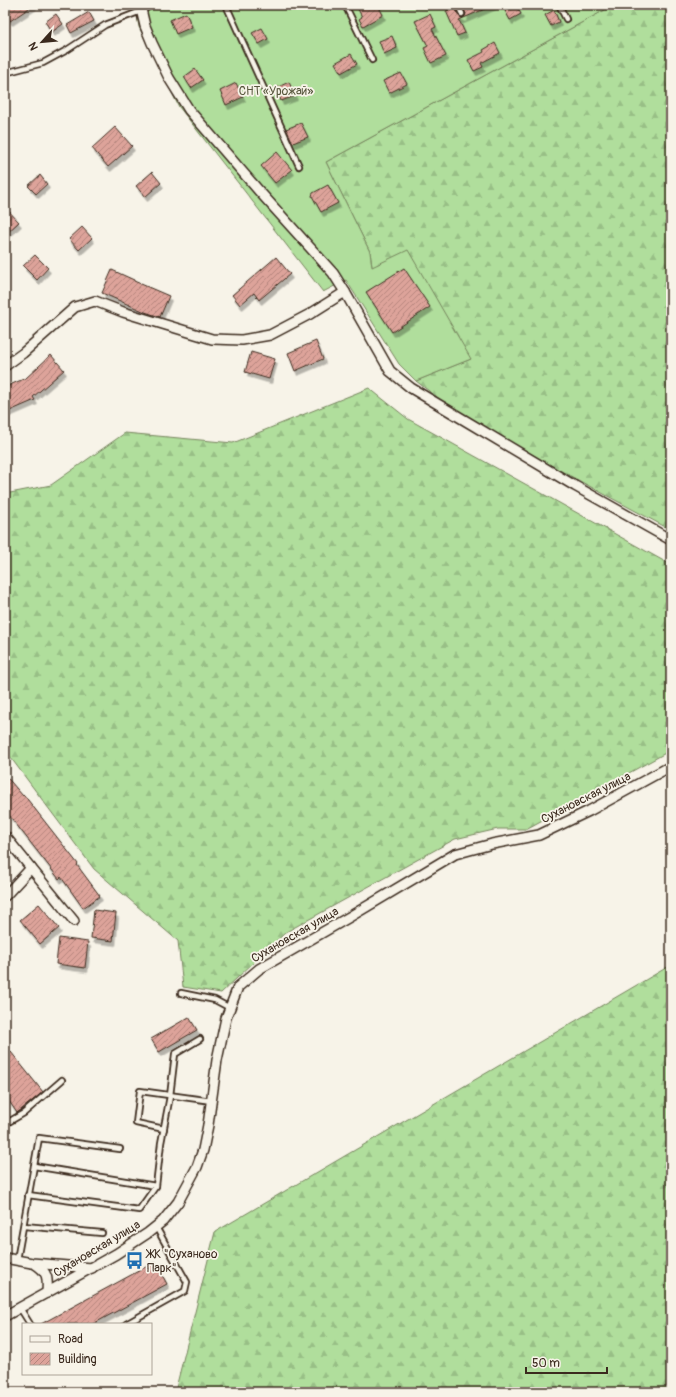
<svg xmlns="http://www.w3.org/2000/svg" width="676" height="1397" font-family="Pangolin,sans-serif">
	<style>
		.forest { fill: url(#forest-firs); stroke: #76845d }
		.garden { fill: #b0de9c; stroke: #76845d }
		.building { fill: url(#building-hatch); stroke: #3b2a1e; filter: url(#shadow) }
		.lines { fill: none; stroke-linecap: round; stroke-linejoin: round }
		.service-casing { stroke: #3b2a1e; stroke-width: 8 }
		.minor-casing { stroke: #3b2a1e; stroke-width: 12 }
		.service { stroke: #f7f3e8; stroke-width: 4.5 }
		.minor { stroke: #f7f3e8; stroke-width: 9 }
		.labels { text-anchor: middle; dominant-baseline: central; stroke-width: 3.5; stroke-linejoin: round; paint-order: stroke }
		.park-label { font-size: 12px; fill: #58573e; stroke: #f7f3e8 }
		.street-label { font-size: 12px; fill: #3b2a1e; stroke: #f7f3e8 }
		.poi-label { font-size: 12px; fill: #3b2a1e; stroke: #f7f3e8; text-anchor: start }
	</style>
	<defs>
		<pattern id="forest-firs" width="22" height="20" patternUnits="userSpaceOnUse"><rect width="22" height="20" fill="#b0de9c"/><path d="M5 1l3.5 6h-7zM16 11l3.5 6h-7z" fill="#98bf86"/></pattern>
		<pattern id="building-hatch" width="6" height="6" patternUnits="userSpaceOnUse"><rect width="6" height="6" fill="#dda39a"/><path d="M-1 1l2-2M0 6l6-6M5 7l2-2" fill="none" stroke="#b4857d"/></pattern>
		<filter id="shadow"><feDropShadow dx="2.5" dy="4.5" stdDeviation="0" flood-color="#0004"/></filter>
	</defs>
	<rect width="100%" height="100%" fill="#f7f3e8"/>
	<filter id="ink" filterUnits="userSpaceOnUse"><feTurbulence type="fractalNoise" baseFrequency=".025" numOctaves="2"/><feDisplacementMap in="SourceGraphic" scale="8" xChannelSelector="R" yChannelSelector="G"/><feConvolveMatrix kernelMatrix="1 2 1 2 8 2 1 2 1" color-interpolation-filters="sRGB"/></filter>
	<g filter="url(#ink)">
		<g class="forest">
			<polygon points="614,5 671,5 671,530 468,421 416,381 471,359 372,267 370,252 326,162"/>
			<polygon points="369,388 408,419 671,565 671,750 526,829 498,829 455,839 286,932 221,993 183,987 178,941 94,869 5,750 5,494 51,485 125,433 233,443"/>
			<polygon points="671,965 671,1392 172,1392 176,1388 215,1232"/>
		</g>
		<polygon class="garden" points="135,5 614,5 326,162 370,252 372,267 408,250 471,359 416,381 399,364 346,280 323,292 179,107 139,27"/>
		<g class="building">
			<polygon points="5,5 34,5 10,21 5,14"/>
			<polygon points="356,5 378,5 383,15 363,26 359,19 362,17"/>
			<polygon points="462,5 494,5 459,20 465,33 457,36 446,11 455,7 459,16 463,18 466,14"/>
			<polygon points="502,5 516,5 521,14 510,20"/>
			<polygon points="554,10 559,22 551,26 545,15"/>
			<polygon points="89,12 94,21 71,33 67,25"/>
			<polygon points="186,13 192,27 176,34 170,20"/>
			<polygon points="56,14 63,24 52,32 45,22"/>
			<polygon points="430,14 436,27 432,29 446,56 431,63 424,48 428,46 415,21"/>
			<polygon points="262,28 268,39 259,44 252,33"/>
			<polygon points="392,36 397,48 384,54 379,41"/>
			<polygon points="495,43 500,53 481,63 483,67 474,71 468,60 484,52 483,50"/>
			<polygon points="351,54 357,64 341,73 335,63"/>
			<polygon points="195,69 203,80 191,88 184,77"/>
			<polygon points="401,73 407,84 389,93 383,81"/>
			<polygon points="289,82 295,96 281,101 276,88"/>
			<polygon points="236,83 243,97 226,105 220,91"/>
			<polygon points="301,123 308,137 293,143 286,129"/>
			<polygon points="115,127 132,146 108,167 92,148"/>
			<polygon points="277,152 292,170 275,183 261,166"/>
			<polygon points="152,172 161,183 145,197 136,186"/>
			<polygon points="40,175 47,184 36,194 28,186"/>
			<polygon points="328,185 338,203 321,212 312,196 313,193"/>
			<polygon points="5,207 19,222 5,235"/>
			<polygon points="82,227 92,238 79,250 69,239"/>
			<polygon points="35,255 48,268 37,280 23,266"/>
			<polygon points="276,257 290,274 259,300 254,293 240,305 232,295"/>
			<polygon points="404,268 430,307 392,332 366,292"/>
			<polygon points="112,270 134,280 134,281 169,296 160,317 145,312 102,293"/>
			<polygon points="316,341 323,359 295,371 288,353"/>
			<polygon points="251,352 275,359 269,379 245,372"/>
			<polygon points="51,355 64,370 33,397 35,400 5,413 5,387 26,378"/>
			<polygon points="5,775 23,796 24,795 78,864 77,865 100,896 83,908 61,877 59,879 5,810"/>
			<polygon points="39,904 59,928 40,944 20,920"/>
			<polygon points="94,910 116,913 113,941 91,938"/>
			<polygon points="59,938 88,942 85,968 56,964"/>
			<polygon points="189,1017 197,1030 159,1052 151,1039"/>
			<polygon points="11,1052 43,1092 17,1113 5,1095 5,1057"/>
			<polygon points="155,1262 167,1284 93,1324 41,1324"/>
		</g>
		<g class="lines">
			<defs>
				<g id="service">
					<polyline points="226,5 299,166"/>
					<polyline points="345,5 372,60"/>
					<polyline points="458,5 462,14"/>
					<polyline points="559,5 566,19"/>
					<polyline points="5,73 43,63 67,50 105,25 141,11 152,5"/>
					<polyline points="181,993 215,1000 230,1008"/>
					<polyline points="5,1124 24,1113 62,1080"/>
					<polyline points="164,1129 136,1123 140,1091 212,1101"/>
					<polyline points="34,1166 156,1186"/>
					<polyline points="28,1195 139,1210 156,1186 161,1143 170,1096 175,1054 200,1039"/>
					<polyline points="24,1226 102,1233"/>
					<polyline points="17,1260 39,1138 120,1149"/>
					<polyline points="20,1308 30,1324"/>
					<polyline points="126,1324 185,1291 187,1282 156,1227"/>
				</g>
				<g id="minor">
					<polyline points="140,5 145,26 152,43 169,78 189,110 259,191 333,273 345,292 390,371 411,388 456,415 575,486 671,540"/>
					<polyline points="5,366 23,353 75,307 95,301 123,312 212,339 242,340 270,335 310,314 345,292"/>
					<polyline points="5,836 74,921"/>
					<polyline points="5,896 31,868"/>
					<polyline points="5,1258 32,1263 92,1268"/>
					<path d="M35 1264C48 1272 48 1278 47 1293"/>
					<polyline points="5,1316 116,1254 148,1233 163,1221 178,1202 197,1167 203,1150 208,1125 217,1060 226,1018 238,987 259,969 351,916 455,854 492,844 539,835 589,811 671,766"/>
				</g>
			</defs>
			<use href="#service" class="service-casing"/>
			<use href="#minor" class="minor-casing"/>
			<use href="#service" class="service"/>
			<use href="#minor" class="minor"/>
		</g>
	</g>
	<defs>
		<symbol id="bus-bare" viewBox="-9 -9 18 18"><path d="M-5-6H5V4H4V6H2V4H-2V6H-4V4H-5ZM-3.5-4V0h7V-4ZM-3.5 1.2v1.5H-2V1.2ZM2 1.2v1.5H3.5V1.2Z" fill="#1f6fb2" stroke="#f7f3e8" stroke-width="2.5" paint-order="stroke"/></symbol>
	</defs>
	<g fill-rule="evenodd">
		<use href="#bus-bare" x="122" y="1248" width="25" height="25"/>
	</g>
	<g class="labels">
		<g class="park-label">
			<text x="276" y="91">СНТ «Урожай»</text>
		</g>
		<g class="street-label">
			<text transform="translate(586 798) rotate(-27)">Сухановская улица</text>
			<text transform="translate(295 935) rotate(-30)">Сухановская улица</text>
			<text transform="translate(97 1249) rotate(-31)">Сухановская улица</text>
		</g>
		<g class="poi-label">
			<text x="147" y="1254">ЖК "Суханово<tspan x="147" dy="14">Парк"</tspan></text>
		</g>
	</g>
	<rect width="676" height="1397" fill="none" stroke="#f7f3e8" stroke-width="20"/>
	<rect x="10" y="10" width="656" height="1377" fill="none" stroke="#3b2a1e" stroke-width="1.5" filter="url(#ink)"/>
	<rect x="22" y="1323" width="130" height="52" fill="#f7f3e8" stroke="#aca397"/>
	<rect x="30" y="1336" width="20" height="6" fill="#f7f3e8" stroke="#aca397"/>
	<text x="58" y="1343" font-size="12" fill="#3b2a1e">Road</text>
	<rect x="30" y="1353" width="20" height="12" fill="url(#building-hatch)" stroke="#aca397"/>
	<text x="58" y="1363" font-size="12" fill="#3b2a1e">Building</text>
	<g transform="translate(42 42) rotate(243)" stroke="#f7f3e8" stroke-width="3" paint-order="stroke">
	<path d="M0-3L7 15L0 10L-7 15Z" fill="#3b2a1e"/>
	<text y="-6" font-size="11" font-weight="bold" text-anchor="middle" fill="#3b2a1e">N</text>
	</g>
	<path d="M526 1367v6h81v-6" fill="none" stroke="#3b2a1e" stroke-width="2"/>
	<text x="532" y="1367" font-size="12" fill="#3b2a1e" stroke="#f7f3e8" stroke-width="3" paint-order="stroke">50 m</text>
</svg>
